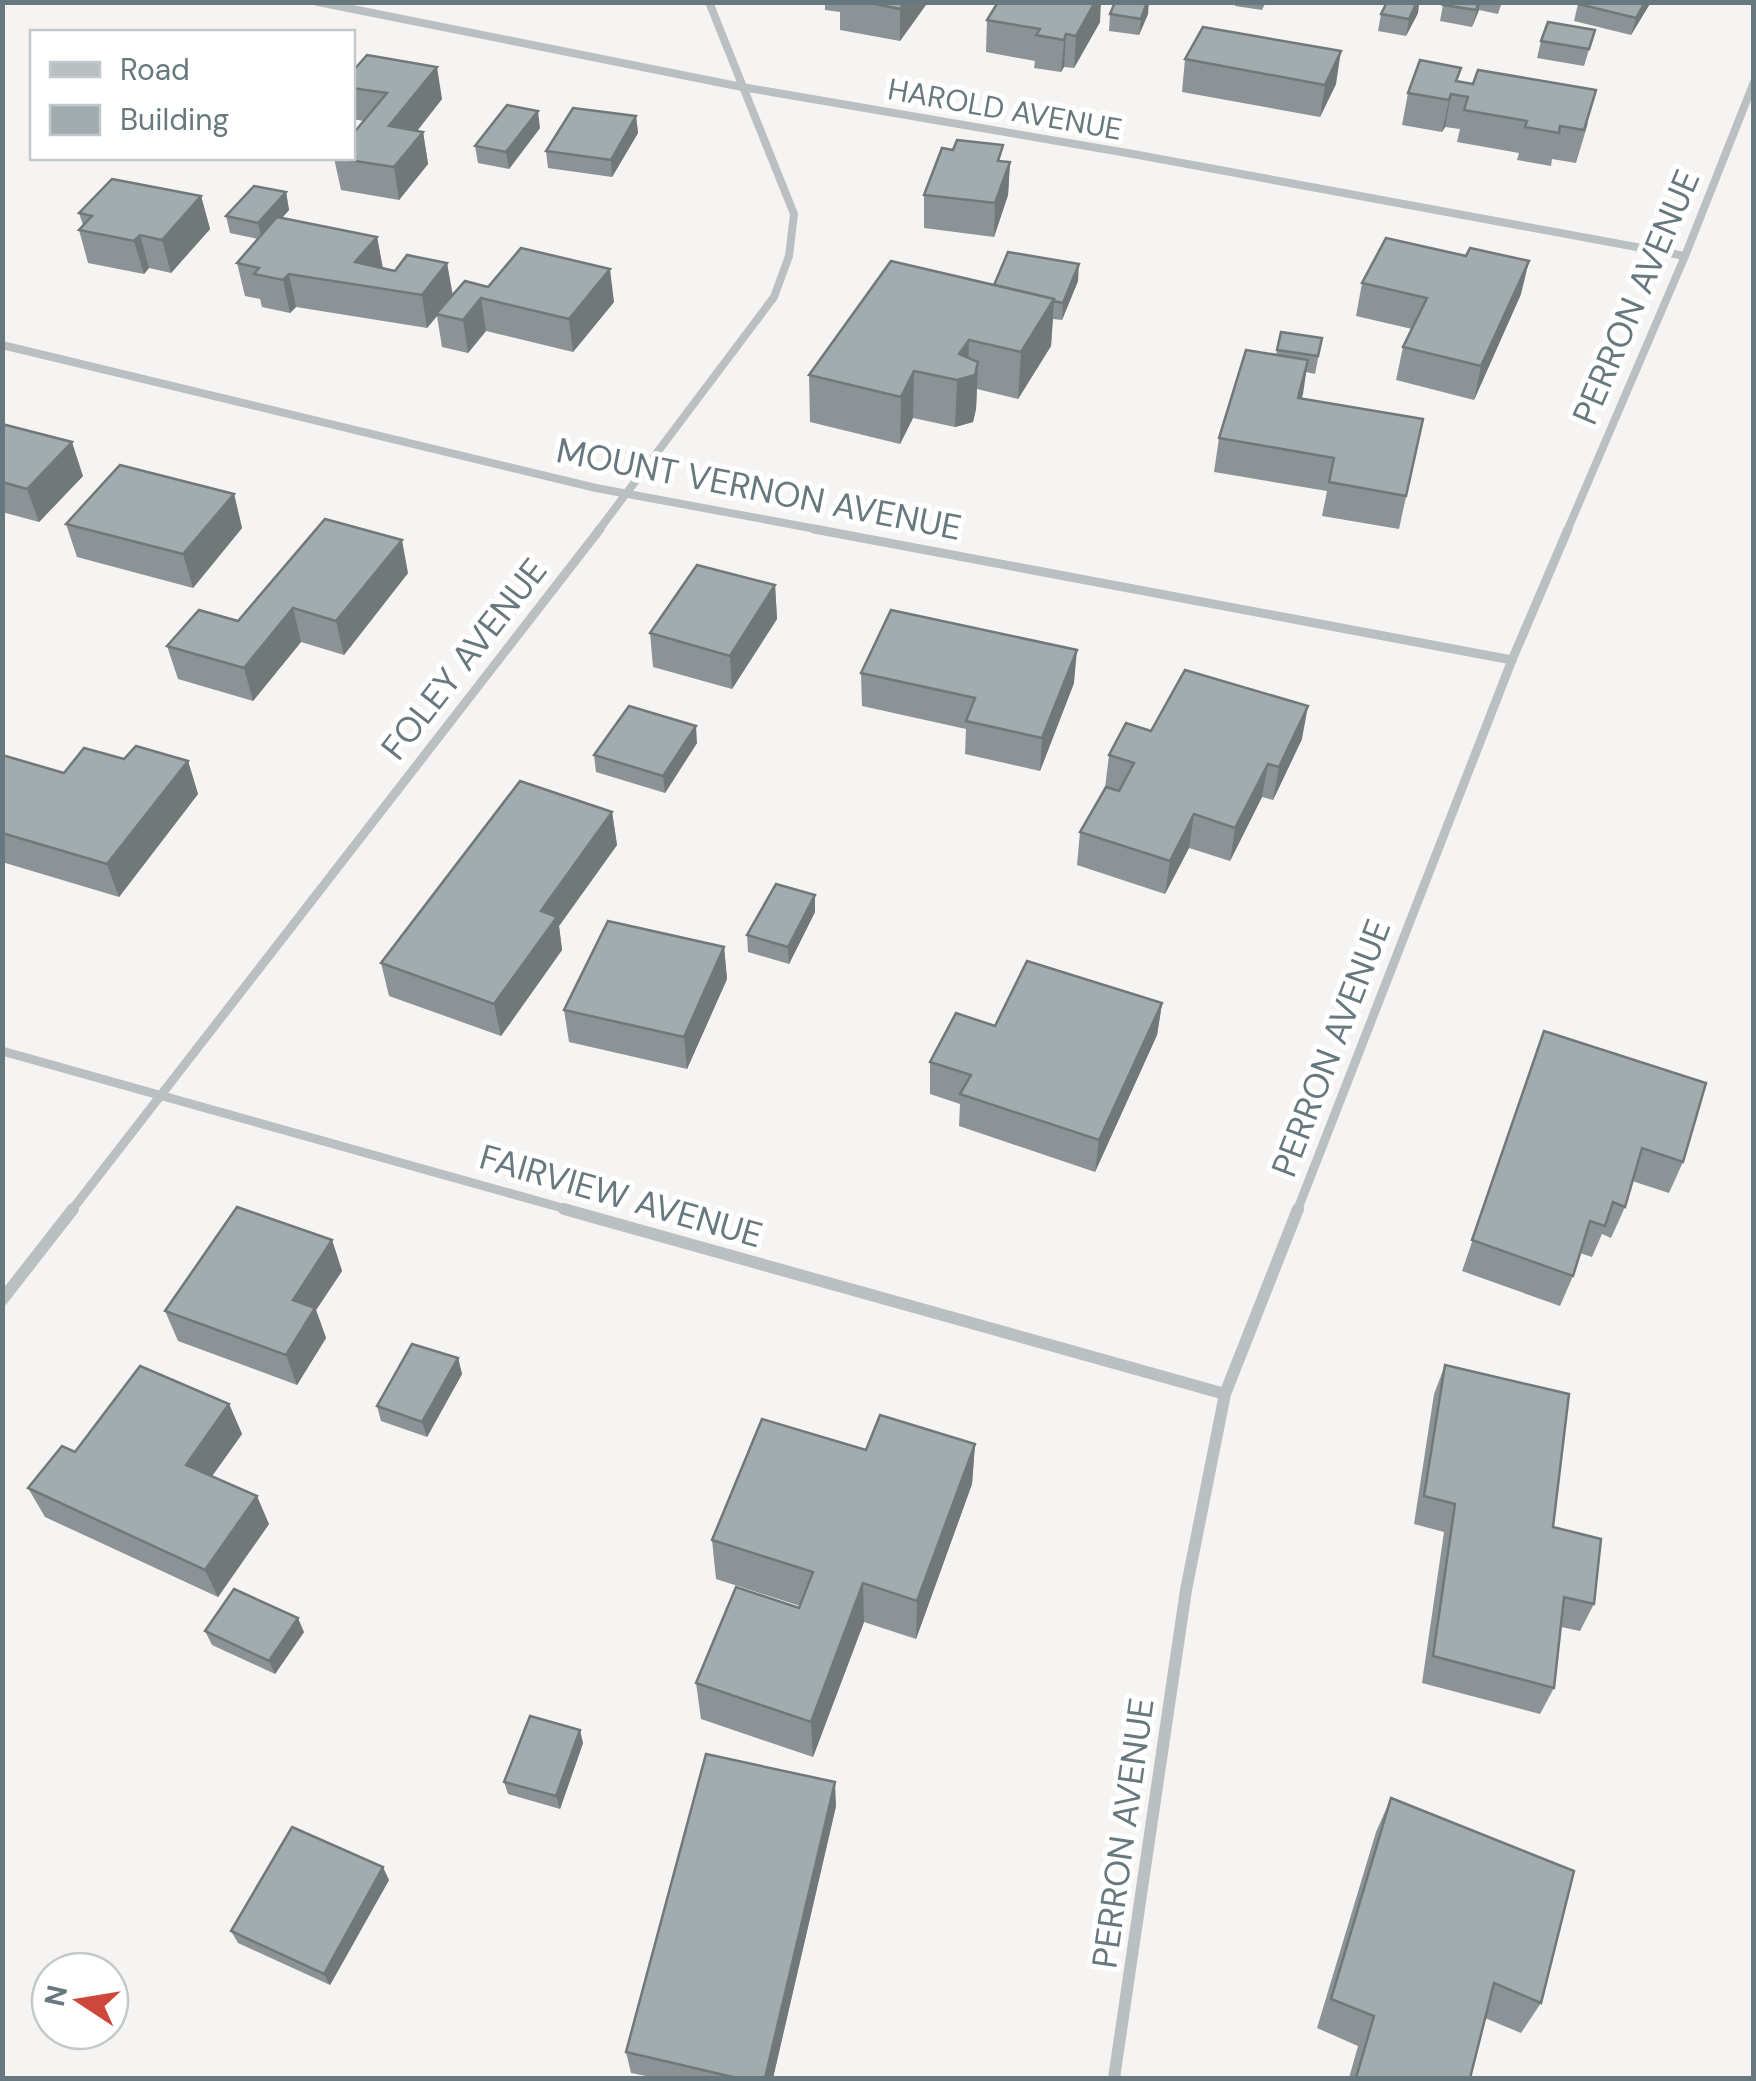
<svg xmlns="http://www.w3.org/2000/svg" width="1756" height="2081" font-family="'DM Sans',sans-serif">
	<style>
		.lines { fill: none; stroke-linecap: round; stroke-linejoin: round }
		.minor-far2 { stroke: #babfc1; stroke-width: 8 }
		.minor-far1 { stroke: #babfc1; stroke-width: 9 }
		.minor { stroke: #babfc1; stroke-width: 12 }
		.wall { fill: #8b9396 }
		.shaded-wall { fill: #71787a }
		.building { fill: #a2abae; stroke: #71787a; stroke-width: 2.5 }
		.labels { text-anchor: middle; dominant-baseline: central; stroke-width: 10; stroke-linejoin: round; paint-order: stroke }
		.far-street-label { font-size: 30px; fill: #67787f; stroke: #fff }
		.street-label { font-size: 35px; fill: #67787f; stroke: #fff }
	</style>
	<rect width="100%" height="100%" fill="#f5f4f2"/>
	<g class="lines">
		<g class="minor-far2">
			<polyline points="318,2 742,87 1133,154 1685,256"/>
			<polyline points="2,345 596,488 827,531"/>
			<polyline points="598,531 774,297 789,256 794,214 709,2"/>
			<polyline points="1567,531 1685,256 1754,82"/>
		</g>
		<g class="minor-far1">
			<polyline points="814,529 1512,660"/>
			<polyline points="2,1051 573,1211"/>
			<polyline points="71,1211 600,529"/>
			<polyline points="1297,1211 1512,660 1568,529"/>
		</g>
		<g class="minor">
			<polyline points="564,1209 1225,1394"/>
			<polyline points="2,1300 73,1209"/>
			<polyline points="1114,2078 1186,1590 1225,1394 1298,1209"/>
		</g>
	</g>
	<g class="wall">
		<polygon points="825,2 928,2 900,41 840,30 840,12 825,10"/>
		<polygon points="1236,2 1266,2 1262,10 1235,6"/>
		<polygon points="1387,2 1419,2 1418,13 1406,36 1378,31 1381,14"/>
		<polygon points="1431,2 1502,2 1498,14 1479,10 1472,27 1440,21 1443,5"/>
		<polygon points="1651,2 1631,35 1574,21 1578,4"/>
		<polygon points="1110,14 1148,14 1139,35 1109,31"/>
		<polygon points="987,20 1100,22 1074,68 1064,67 1061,72 1034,68 1035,61 986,52"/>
		<polygon points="1595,30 1584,66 1537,58 1541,41"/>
		<polygon points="1185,59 1336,84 1320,117 1182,92"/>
		<polygon points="352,72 442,99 417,131 423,132 428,164 399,200 341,190 334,158 364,121 352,119"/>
		<polygon points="1458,81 1588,123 1576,163 1552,159 1551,166 1517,160 1519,153 1457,142 1460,129 1445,127 1442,132 1402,125 1408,93"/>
		<polygon points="636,116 638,133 612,177 548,168 546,151"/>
		<polygon points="540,128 509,169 478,163 475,146"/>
		<polygon points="1003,161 1010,162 1008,195 994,237 924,228 924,195"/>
		<polygon points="286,192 289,210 282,218 377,237 383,268 395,271 447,263 452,296 488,287 614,302 573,352 486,331 468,353 442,347 437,316 427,328 296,307 290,313 262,307 260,299 245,296 237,263 258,239 230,233 226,216"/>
		<polygon points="201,196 210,229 171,273 149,268 144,274 88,263 79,230 83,225 79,213"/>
		<polygon points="1078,281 1062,320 1053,319 1051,346 1018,399 977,389 976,409 973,422 955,427 913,418 900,444 810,422 809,375 994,285"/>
		<polygon points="1362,283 1521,294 1474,400 1396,380 1403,347 1412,329 1356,316"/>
		<polygon points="1281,332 1322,338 1315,374 1306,372 1301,399 1423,419 1399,529 1322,516 1327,491 1214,472 1219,438 1276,355"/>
		<polygon points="2,424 83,476 39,522 2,512"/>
		<polygon points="234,494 242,528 193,588 77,557 66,524"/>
		<polygon points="408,573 344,655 301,642 253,701 178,679 167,646 238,621"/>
		<polygon points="775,585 777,619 732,689 653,667 650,633"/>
		<polygon points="861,673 1074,683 1040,771 965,754 966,729 862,706"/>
		<polygon points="1151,731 1302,739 1273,800 1262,797 1230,861 1189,848 1165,894 1077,865 1080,832 1105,788 1109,755"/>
		<polygon points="697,743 665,793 596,772 594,755"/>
		<polygon points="2,755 64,773 124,759 188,761 198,794 119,897 2,862"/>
		<polygon points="612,812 617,845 559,926 562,950 501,1036 389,996 381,963"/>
		<polygon points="815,912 789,964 748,952 747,935"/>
		<polygon points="724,947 727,979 687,1069 569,1042 564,1010"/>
		<polygon points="1162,1003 1157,1035 1095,1172 959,1126 960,1104 930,1094 930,1062 995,1026"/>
		<polygon points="1544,1031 1683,1162 1669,1193 1632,1181 1625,1207 1611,1238 1602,1234 1592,1257 1580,1253 1573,1276 1560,1306 1462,1271"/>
		<polygon points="332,1240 342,1271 316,1310 326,1338 297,1385 178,1341 165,1311"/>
		<polygon points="458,1358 462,1374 427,1437 381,1421 377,1406"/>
		<polygon points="1445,1365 1553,1527 1594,1604 1580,1631 1561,1627 1554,1688 1540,1714 1422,1683 1444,1532 1414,1524 1434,1394"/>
		<polygon points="229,1404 242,1434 212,1476 269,1524 218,1597 45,1517 28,1488 75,1452"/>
		<polygon points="975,1444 972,1484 916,1639 864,1622 813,1757 701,1719 696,1683 800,1606 716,1579 712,1540 866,1450"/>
		<polygon points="205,1631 304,1632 275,1674 212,1645"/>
		<polygon points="583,1743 560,1809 508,1794 504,1782"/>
		<polygon points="1391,1798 1541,2003 1521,2033 1485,2018 1470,2078 1349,2078 1358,2046 1317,2028 1376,1832"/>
		<polygon points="836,1806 773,2078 656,2078 631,2073 626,2052"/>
		<polygon points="389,1880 330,1985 238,1943 231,1931"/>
	</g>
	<g class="shaded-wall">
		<polygon points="905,2 928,2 900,41 900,9"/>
		<polygon points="1095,2 1101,2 1100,22 1074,68 1076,36"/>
		<polygon points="1147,2 1149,2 1148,14 1139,35 1141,19"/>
		<polygon points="1417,2 1419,2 1418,13 1406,36 1409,19"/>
		<polygon points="1479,2 1480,2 1479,10 1472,27"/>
		<polygon points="1645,2 1651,2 1631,35 1636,18"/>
		<polygon points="1066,34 1064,67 1061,72 1064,40"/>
		<polygon points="1341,51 1336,84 1320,117 1325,85"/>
		<polygon points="437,67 442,99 395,159 389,126"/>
		<polygon points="1451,94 1445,127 1442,132 1449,100"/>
		<polygon points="538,111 540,128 509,169 506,152"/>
		<polygon points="636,116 638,133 612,177 611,160"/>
		<polygon points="423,132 428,164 399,200 394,167"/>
		<polygon points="1010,162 1008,195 994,237 995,203"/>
		<polygon points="286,192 289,210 262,240 258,223"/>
		<polygon points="201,196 210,229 171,273 162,240"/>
		<polygon points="140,235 149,268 144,274 134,241"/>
		<polygon points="377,237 383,270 355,262"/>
		<polygon points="1529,261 1521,294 1474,400 1481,366"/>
		<polygon points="447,263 453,296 436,314 437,316 427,328 422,295"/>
		<polygon points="1079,264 1078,281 1062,320 1063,303"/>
		<polygon points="610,269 614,302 573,352 569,319"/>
		<polygon points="289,274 296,307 290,313 283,280"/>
		<polygon points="481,298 486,331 468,353 463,320"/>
		<polygon points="1054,299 1051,346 1018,399 1021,352"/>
		<polygon points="969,340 968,377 978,362 976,409 973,422 955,427 957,380 959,354"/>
		<polygon points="1308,360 1303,394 1292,432 1298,398"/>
		<polygon points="914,371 913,418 900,444 901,397"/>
		<polygon points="72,442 83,476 39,522 27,489"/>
		<polygon points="234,494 242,528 193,588 183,554"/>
		<polygon points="402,540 408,573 344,655 336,621"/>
		<polygon points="775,585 777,619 732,689 730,656"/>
		<polygon points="293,608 301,642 253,701 244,668"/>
		<polygon points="1077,650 1074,683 1040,771 1042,738"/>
		<polygon points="1308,706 1302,739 1273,800 1279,767"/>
		<polygon points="696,726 697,743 665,793 663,776"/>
		<polygon points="188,761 198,794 119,897 107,864"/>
		<polygon points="1268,764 1262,797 1230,861 1235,828"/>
		<polygon points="612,812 617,845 559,926 562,950 501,1036 494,1004 541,911"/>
		<polygon points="1194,814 1189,848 1165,894 1170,861"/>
		<polygon points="815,895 815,912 789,964 788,947"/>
		<polygon points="724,947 727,979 687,1069 684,1037"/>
		<polygon points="1162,1003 1157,1035 1095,1172 1099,1140"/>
		<polygon points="332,1240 342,1271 316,1310 326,1338 297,1385 286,1355 293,1300"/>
		<polygon points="458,1358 462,1374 427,1437 422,1422"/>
		<polygon points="229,1404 242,1434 200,1493 186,1465"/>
		<polygon points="975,1444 972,1484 916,1639 917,1601"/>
		<polygon points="257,1496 269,1524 218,1597 205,1570"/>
		<polygon points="863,1583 864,1622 813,1757 811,1722"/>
		<polygon points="298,1618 304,1632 275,1674 269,1661"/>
		<polygon points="580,1730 583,1743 560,1809 556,1796"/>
		<polygon points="835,1782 836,1806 773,2078 765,2078"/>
		<polygon points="383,1867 389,1880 330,1985 324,1974"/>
	</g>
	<g class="building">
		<polygon points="866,2 905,2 900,9"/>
		<polygon points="998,2 1095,2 1076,36 1066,34 1064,40 1036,35 1040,29 987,20"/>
		<polygon points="1115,2 1147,2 1141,19 1110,14"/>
		<polygon points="1387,2 1417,2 1409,19 1381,14"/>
		<polygon points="1444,2 1479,2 1476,10 1443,5"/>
		<polygon points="1579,2 1645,2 1636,18 1578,4"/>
		<polygon points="1548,22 1595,30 1589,49 1541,41"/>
		<polygon points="1203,27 1341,51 1325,85 1185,59"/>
		<polygon points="367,55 437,67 389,126 423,132 394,167 336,158 352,158 352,135 387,93 352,88 352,72"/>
		<polygon points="1420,60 1461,68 1456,81 1473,84 1478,70 1596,90 1584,130 1560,126 1559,133 1525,127 1527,121 1464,110 1468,97 1451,94 1449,100 1408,93"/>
		<polygon points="507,105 538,111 506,152 475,146"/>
		<polygon points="573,108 636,116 611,160 546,151"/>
		<polygon points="957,140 1003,145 998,161 1010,162 995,203 924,195 942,148 953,150"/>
		<polygon points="112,179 201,196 162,240 140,235 134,241 79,230 92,216 79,213"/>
		<polygon points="254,186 286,192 258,223 226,216"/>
		<polygon points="277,217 377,237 355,262 395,271 407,255 447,263 422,295 289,274 283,280 254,274 259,268 237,263"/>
		<polygon points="1386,238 1466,256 1470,248 1529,261 1481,366 1403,347 1427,298 1362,283"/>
		<polygon points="521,248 610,269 569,319 481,298 463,320 436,314 465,281 488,287"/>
		<polygon points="1008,252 1079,264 1063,303 1053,301 1054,299 994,285"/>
		<polygon points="891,261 1054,299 1021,352 969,340 959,354 978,362 975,375 957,380 914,371 901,397 809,375"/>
		<polygon points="1281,332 1322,338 1318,356 1277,350"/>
		<polygon points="1246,350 1308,360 1298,398 1423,419 1406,496 1329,482 1334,458 1219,438"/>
		<polygon points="2,424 72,442 27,489 2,482"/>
		<polygon points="120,465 234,494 183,554 66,524"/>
		<polygon points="325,519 402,540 336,621 293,608 244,668 167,646 199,610 238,621"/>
		<polygon points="697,565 775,585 730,656 650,633"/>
		<polygon points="891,610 1077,650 1042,738 966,721 975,698 861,673"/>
		<polygon points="1185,670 1308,706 1279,767 1268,764 1235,828 1194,814 1170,861 1080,832 1106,787 1119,791 1134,763 1109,755 1126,723 1151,731"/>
		<polygon points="629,706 696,726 663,776 594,755"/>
		<polygon points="136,746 188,761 107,864 2,833 2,755 64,773 84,748 124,759"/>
		<polygon points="520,781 612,812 541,911 557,917 494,1004 381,963"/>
		<polygon points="776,884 815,895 788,947 747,935"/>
		<polygon points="608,921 724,947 684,1037 564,1010"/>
		<polygon points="1027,961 1162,1003 1099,1140 960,1094 971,1075 930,1062 956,1013 995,1026"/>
		<polygon points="1544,1031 1706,1083 1683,1162 1642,1148 1625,1207 1613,1202 1605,1226 1590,1221 1573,1276 1472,1240"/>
		<polygon points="237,1207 332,1240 293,1300 315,1308 286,1355 165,1311"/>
		<polygon points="412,1344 458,1358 422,1422 377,1406"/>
		<polygon points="1445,1365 1569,1394 1553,1527 1601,1539 1594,1604 1564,1597 1554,1688 1433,1656 1455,1504 1424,1496"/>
		<polygon points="140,1366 229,1404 186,1465 257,1496 205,1570 28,1488 62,1446 75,1452"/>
		<polygon points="880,1415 975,1444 917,1601 863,1583 811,1722 696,1683 736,1587 799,1608 813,1572 712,1540 762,1419 866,1450"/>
		<polygon points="234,1589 298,1618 269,1661 205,1631"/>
		<polygon points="530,1716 580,1730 556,1796 504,1782"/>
		<polygon points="706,1754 835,1782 765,2078 737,2078 626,2052"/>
		<polygon points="1391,1798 1574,1871 1541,2003 1494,1983 1470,2078 1356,2078 1374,2016 1331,1999"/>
		<polygon points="292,1827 383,1867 324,1974 231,1931"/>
	</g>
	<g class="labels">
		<g class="far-street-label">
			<text transform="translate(1005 109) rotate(10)">HAROLD AVENUE</text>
		</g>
		<g class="street-label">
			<text transform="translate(1636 297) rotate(-67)">PERRON AVENUE</text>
			<text transform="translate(759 489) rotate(11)">MOUNT VERNON AVENUE</text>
			<text transform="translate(464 659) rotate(-52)">FOLEY AVENUE</text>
			<text transform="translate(1331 1048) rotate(-69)">PERRON AVENUE</text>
			<text transform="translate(621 1196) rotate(16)">FAIRVIEW AVENUE</text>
			<text transform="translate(1123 1833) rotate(-82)">PERRON AVENUE</text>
		</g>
	</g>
	<rect width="1756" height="2081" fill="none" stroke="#67787f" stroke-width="10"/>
	<rect x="30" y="30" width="325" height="130" fill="#ffffff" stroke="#c2c9cc" stroke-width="2.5"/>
	<rect x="50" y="62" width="50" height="15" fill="#babfc1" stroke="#c2c9cc" stroke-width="2.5"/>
	<text x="120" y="80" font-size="30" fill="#67787f">Road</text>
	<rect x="50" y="105" width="50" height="30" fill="#a2abae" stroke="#c2c9cc" stroke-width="2.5"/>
	<text x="120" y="130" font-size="30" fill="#67787f">Building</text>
	<g transform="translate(80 2001) rotate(282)"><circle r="48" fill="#ffffff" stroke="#c2c9cc" stroke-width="2.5"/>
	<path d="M0-8L18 38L0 25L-18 38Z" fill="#cd483a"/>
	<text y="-15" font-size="28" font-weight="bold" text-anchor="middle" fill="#67787f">N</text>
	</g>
</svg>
